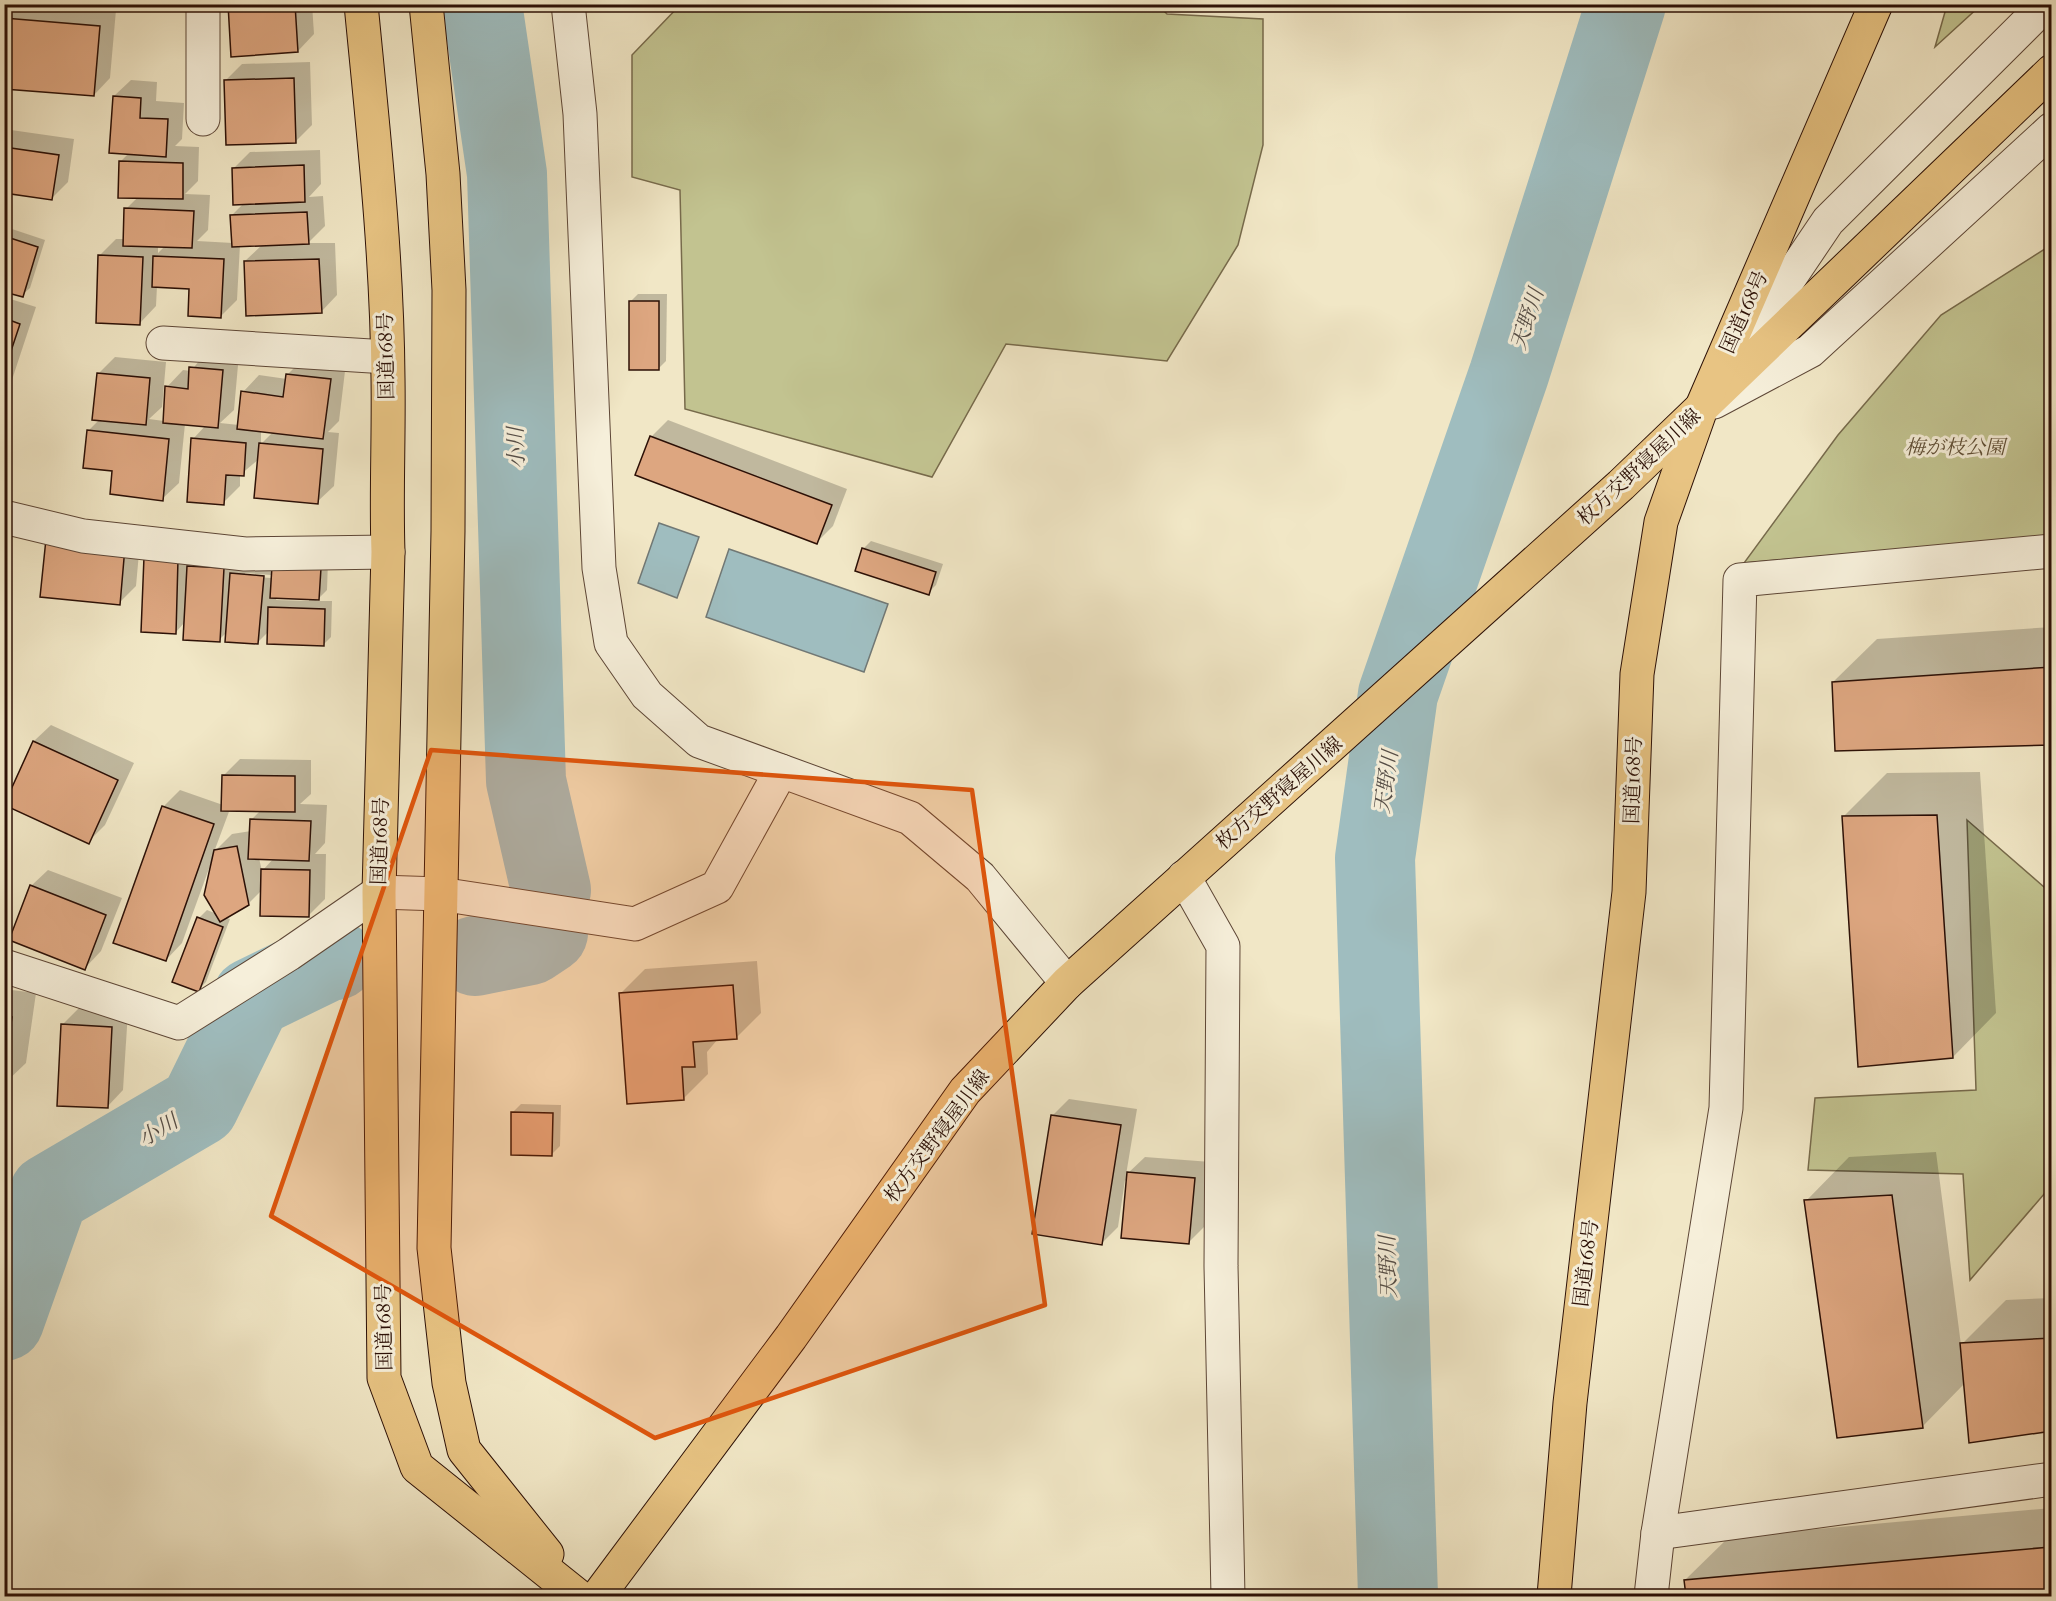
<svg xmlns="http://www.w3.org/2000/svg" width="2056" height="1601" font-family="'IM FELL French Canon','Noto Serif JP',serif">
	<style>
		.green { fill: #c2c390; stroke: #776a4b; stroke-width: 1.5 }
		.water { fill: #9fbdbf; stroke: #717875; stroke-width: 1.5 }
		.shadow { fill: #0003; fill-rule: evenodd }
		.lines { fill: none; stroke-linecap: round; stroke-linejoin: round }
		.river { stroke: #9fbdbf; stroke-width: 80 }
		.building { fill: #dda680; stroke: #2c1006; stroke-width: 1.5 }
		.minor-casing { stroke: #5d4636; stroke-width: 35 }
		.primary-casing { stroke: #2c1006; stroke-width: 35 }
		.trunk-casing { stroke: #2c1006; stroke-width: 35 }
		.minor { stroke: #f6efda; stroke-width: 33 }
		.primary { stroke: #e8c483; stroke-width: 33 }
		.trunk { stroke: #e8c483; stroke-width: 33 }
		.marked { fill: #df550c; fill-opacity: 0.2; stroke: #df550c; stroke-width: 4.5; stroke-linejoin: round }
		.labels { text-anchor: middle; dominant-baseline: central; stroke-width: 6; stroke-linejoin: round; paint-order: stroke }
		.street-label { font-size: 20px; fill: #2c1006; stroke: #f6efda }
		.park-label { font-size: 20px; font-style: italic; fill: #604f36; stroke: #f6efda }
		.water-label { font-size: 21px; font-style: italic; fill: #544d47; stroke: #f6efda }
	</style>
	<rect width="100%" height="100%" fill="#f1e7c6"/>
	<filter id="stains"><feTurbulence type="fractalNoise" baseFrequency=".00333" numOctaves="4"/><feColorMatrix values="0 0 0 0 .2 0 0 0 0 .09 0 0 0 0 .02 0 0 0 .5 -.17"/></filter>
	<radialGradient id="worn" r=".72"><stop offset=".6" stop-color="#630" stop-opacity="0"/><stop offset="1" stop-color="#630" stop-opacity=".3"/></radialGradient>
	<g class="green">
		<polygon points="1158,5 1167,14 1263,19 1263,145 1238,245 1167,361 1006,344 932,477 685,409 680,190 632,177 632,55 680,5"/>
		<polygon points="1947,5 1981,5 1935,47"/>
		<polygon points="2051,245 2051,536 1744,563 1838,435 1941,315"/>
		<polygon points="1967,820 2052,894 2051,1186 1970,1280 1963,1174 1808,1170 1815,1098 1976,1090"/>
	</g>
	<g class="water">
		<polygon points="659,523 699,537 677,598 638,583"/>
		<polygon points="729,549 888,604 864,672 706,617"/>
	</g>
	<g class="shadow">
		<polygon points="48,4 116,10 110,78 94,95 4,87 4,5"/>
		<polygon points="229,4 312,4 314,34 298,51"/>
		<polygon points="310,62 312,125 295,142 226,80 242,64"/>
		<path d="M131 80 157 82 156 101 184 103 182 139 175 146 199 147 198 181 185 194 210 195 208 230 197 241 233 243 231 216 244 203 233 169 250 152 320 150 321 184 309 197 323 196 325 226 308 243H335L337 295 321 312 245 261 262 245H240L237 300 221 316 191 287 157 286 156 306 140 323 100 255 116 239H125L126 209 138 197 120 162 129 153 114 96ZM158 246H165L158 253Z"/>
		<polygon points="4,129 74,139 68,182 51,199 4,192"/>
		<polygon points="12,229 45,240 30,288 22,295 4,290 4,236"/>
		<polygon points="638,294 667,294 666,361 658,369 630,302"/>
		<polygon points="4,297 36,307 4,404"/>
		<path d="M207 351 239 354 234 410 220 423 239 425 243 392 259 375 287 379V375L304 358 346 363 339 421 328 432 339 433 334 486 317 502 259 459 240 475V486L223 503 193 439 206 425 185 424 179 483 162 499 114 470 88 431 100 419 98 374 115 357 166 362 162 407 149 419 164 421 166 388 183 370 191 371ZM261 430 273 432 261 444Z"/>
		<polygon points="668,420 847,489 833,526 817,542 651,437"/>
		<polygon points="141,531 136,586 119,603 42,596"/>
		<polygon points="871,541 943,564 936,585 928,593 863,549"/>
		<path d="M145 558 328 561 327 590 316 601H332L331 637 323 645 269 631 257 643 227 632 219 640 185 622 176 632ZM245 573 271 575V578L245 576ZM277 597 309 598V601L276 600Z"/>
		<polygon points="2052,627 2052,743 1833,682 1877,639"/>
		<polygon points="51,725 134,763 105,825 88,842 6,804 34,741"/>
		<path d="M240 759 311 760V794L300 804 327 805 325 843 315 854H326L325 899 308 916 262 890 248 904 225 917 230 919 206 982 198 990 199 918 207 910 217 914 213 864 211 863 182 943 166 960 163 807 180 790 223 805V776ZM230 809 261 810 251 820V831L232 834 214 852ZM259 858H274L262 871Z"/>
		<polygon points="1980,772 1996,1013 1953,1057 1844,816 1887,773"/>
		<polygon points="48,870 122,898 101,951 85,968 31,886"/>
		<polygon points="757,961 761,1013 736,1038 718,1039 707,1052 708,1074 684,1098 620,994 645,969"/>
		<polygon points="4,989 36,993 26,1063 4,1084"/>
		<polygon points="79,1008 128,1011 123,1090 107,1107 63,1024"/>
		<polygon points="1069,1099 1137,1109 1126,1175 1145,1157 1211,1162 1205,1226 1189,1242 1125,1180 1118,1227 1101,1244 1053,1115"/>
		<polygon points="4,1102 11,1103 4,1151"/>
		<polygon points="521,1104 561,1105 560,1146 552,1154 513,1112"/>
		<polygon points="1936,1152 1961,1345 2006,1300 2052,1298 2052,1429 1965,1383 1922,1427 1806,1201 1849,1157"/>
		<polygon points="2052,1508 2052,1596 1687,1596 1685,1580 1729,1537"/>
	</g>
	<g class="lines">
		<g class="river">
			<polyline points="482,4 507,174 526,781 551,890"/>
			<polyline points="475,956 530,945 548,933"/>
			<polyline points="4,1321 49,1194 199,1106 252,998 328,961 336,960"/>
			<polyline points="1398,1596 1375,858 1398,694 1509,374 1626,4"/>
		</g>
	</g>
	<g class="building">
		<polygon points="228,4 295,4 298,52 231,57"/>
		<polygon points="4,18 100,26 94,96 4,89"/>
		<polygon points="294,78 296,143 226,145 224,80"/>
		<polygon points="113,96 141,98 140,118 168,119 166,157 109,153"/>
		<polygon points="4,147 59,155 52,200 4,193"/>
		<polygon points="119,161 183,163 183,199 118,198"/>
		<polygon points="304,165 305,202 233,205 232,168"/>
		<polygon points="124,208 194,211 192,248 123,246"/>
		<polygon points="307,212 309,244 232,247 230,215"/>
		<polygon points="4,236 38,247 23,297 4,292"/>
		<polygon points="98,255 143,257 140,325 96,323"/>
		<polygon points="153,256 224,259 221,318 188,316 189,289 152,287"/>
		<polygon points="319,259 322,313 246,316 244,261"/>
		<rect x="629" y="301" width="30" height="69"/>
		<polygon points="4,318 20,324 4,372"/>
		<polygon points="189,367 223,370 218,428 163,423 165,386 188,389"/>
		<polygon points="97,373 150,378 146,425 92,420"/>
		<polygon points="286,374 331,379 323,439 237,429 241,391 283,397"/>
		<polygon points="87,430 169,439 163,501 110,494 112,471 83,468"/>
		<polygon points="650,436 832,505 817,544 635,475"/>
		<polygon points="191,438 246,443 244,476 226,475 224,505 187,502"/>
		<polygon points="259,443 323,449 318,504 254,498"/>
		<polygon points="46,539 125,547 120,605 40,597"/>
		<polygon points="862,548 936,572 929,595 855,571"/>
		<polygon points="144,557 178,559 176,634 141,632"/>
		<polygon points="187,566 224,568 220,642 183,640"/>
		<polygon points="272,566 321,568 319,600 270,598"/>
		<polygon points="230,573 264,576 258,644 225,642"/>
		<polygon points="268,607 325,609 324,646 267,644"/>
		<polygon points="2052,667 2052,745 1835,751 1832,682"/>
		<polygon points="33,741 118,780 89,844 4,805"/>
		<polygon points="222,775 295,776 295,812 221,811"/>
		<polygon points="162,806 214,824 166,961 113,943"/>
		<polygon points="1937,815 1953,1058 1858,1067 1842,816"/>
		<polygon points="250,819 311,821 309,861 248,859"/>
		<polygon points="237,846 249,905 220,922 204,895 214,850"/>
		<polygon points="261,869 310,870 309,917 260,916"/>
		<polygon points="30,885 106,915 85,970 9,940"/>
		<polygon points="197,917 223,927 199,992 172,982"/>
		<polygon points="733,985 737,1039 693,1042 695,1067 682,1067 684,1100 627,1104 619,993"/>
		<polygon points="4,1016 12,1017 4,1072"/>
		<polygon points="61,1024 112,1027 108,1108 57,1106"/>
		<polygon points="511,1112 553,1113 552,1156 511,1155"/>
		<polygon points="1051,1115 1121,1125 1102,1245 1032,1234"/>
		<polygon points="1127,1172 1195,1178 1189,1244 1121,1238"/>
		<polygon points="1892,1195 1923,1428 1837,1438 1804,1200"/>
		<polygon points="2052,1338 2052,1431 1969,1443 1960,1343"/>
		<polygon points="2050,1547 2052,1596 1686,1596 1684,1580"/>
	</g>
	<g class="lines">
		<defs>
			<g id="minor">
				<polyline points="203,4 203,119"/>
				<polyline points="568,4 580,114 599,568 611,643 647,695 699,741 910,818 980,877 1067,983"/>
				<polyline points="163,343 387,357"/>
				<polyline points="1726,372 1828,221 2046,4"/>
				<polyline points="1714,402 1810,351 2052,129"/>
				<polyline points="4,517 83,536 245,554 388,552"/>
				<polyline points="1184,877 1223,946 1221,1266 1228,1596"/>
				<polyline points="4,966 179,1023 289,954 379,892 440,894 635,924 717,887 781,771"/>
				<polyline points="1658,1533 2052,1479"/>
				<polyline points="1651,1596 1658,1533 1726,1108 1740,580 2052,551"/>
			</g>
			<polyline id="primary" points="598,1596 791,1337 965,1091 1067,983 1621,485 2052,71"/>
			<g id="trunk">
				<path d="M361 4C373 129 387 253 388 378 389 436 386 494 388 552L379 892 384 1378 417 1467 578 1596"/>
				<polyline points="426,4 443,174 449,290 448,531 434,1248 449,1383 464,1450 547,1554"/>
				<polyline points="1554,1596 1570,1403 1629,892 1637,674 1661,522 1701,409 1876,4"/>
			</g>
		</defs>
		<use href="#minor" class="minor-casing"/>
		<use href="#primary" class="primary-casing"/>
		<use href="#trunk" class="trunk-casing"/>
		<use href="#minor" class="minor"/>
		<use href="#primary" class="primary"/>
		<use href="#trunk" class="trunk"/>
	</g>
	<path class="marked" d="M431 750 972 790 1045 1305 655 1438 271 1216Z"/>
	<g class="labels">
		<g class="street-label">
			<text transform="translate(1744 312) rotate(-66)">国道168号</text>
			<text transform="translate(386 356) rotate(-91)">国道168号</text>
			<text transform="translate(1639 467) rotate(-43)">枚方交野寝屋川線</text>
			<text transform="translate(1633 780) rotate(-88)">国道168号</text>
			<text transform="translate(1279 793) rotate(-41)">枚方交野寝屋川線</text>
			<text transform="translate(380 841) rotate(-88)">国道168号</text>
			<text transform="translate(937 1136) rotate(-53)">枚方交野寝屋川線</text>
			<text transform="translate(1586 1263) rotate(-83)">国道168号</text>
			<text transform="translate(384 1327) rotate(-91)">国道168号</text>
		</g>
		<g class="park-label">
			<text x="1955" y="447">梅が枝公園</text>
		</g>
		<g class="water-label">
			<text transform="translate(1527 319) rotate(-72)">天野川</text>
			<text transform="translate(516 448) rotate(-92)">小川</text>
			<text transform="translate(1386 782) rotate(-82)">天野川</text>
			<text transform="translate(158 1130) rotate(-31)">小川</text>
			<text transform="translate(1388 1267) rotate(-92)">天野川</text>
		</g>
	</g>
	<rect width="2056" height="1601" fill="none" stroke="#f1e7c6" stroke-width="24"/>
	<rect x="6" y="6" width="2044" height="1589" fill="none" stroke="#2c1006" stroke-width="3"/>
	<rect x="12" y="12" width="2032" height="1577" fill="none" stroke="#2c1006" stroke-width="1.5"/>
	<rect width="100%" height="100%" filter="url(#stains)"/>
	<rect width="100%" height="100%" fill="url(#worn)"/>
</svg>
